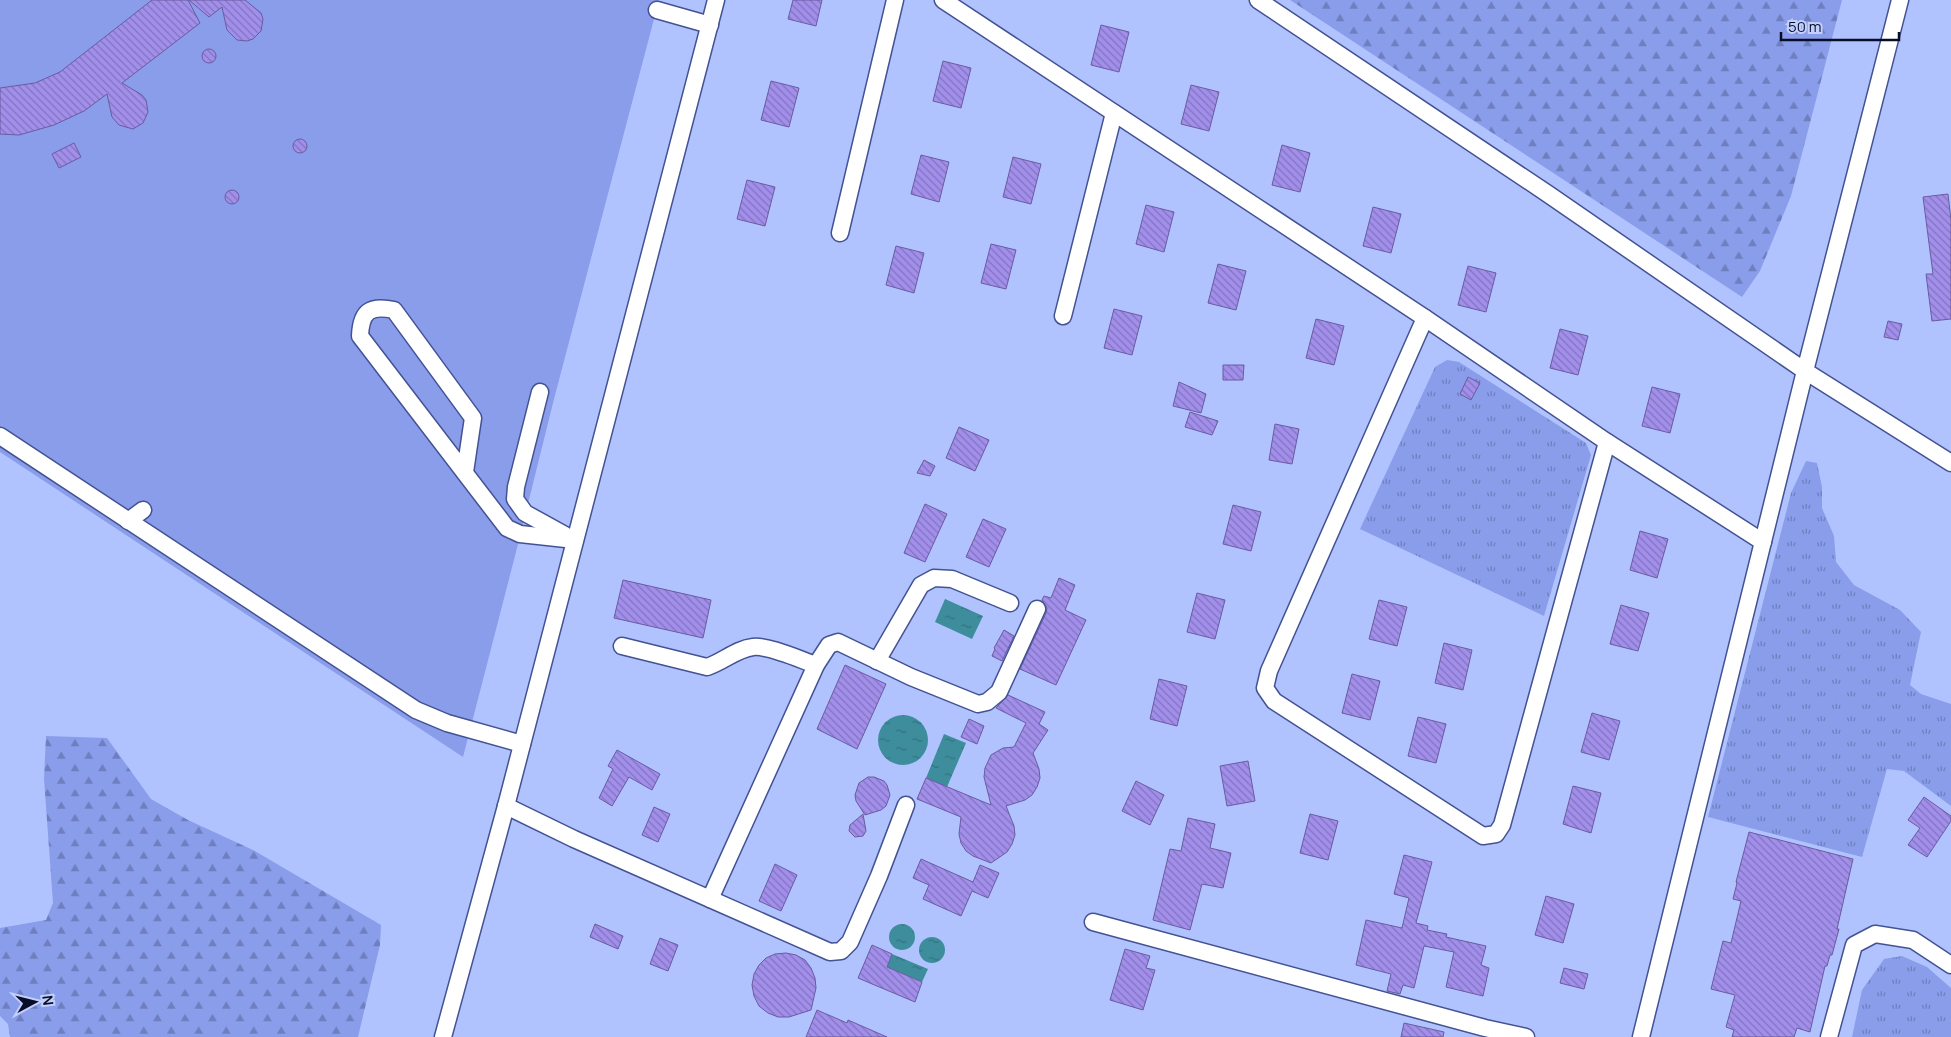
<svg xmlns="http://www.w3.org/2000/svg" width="1951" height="1037" font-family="Manrope,sans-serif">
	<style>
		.grass { fill: url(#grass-tufts) }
		.forest { fill: url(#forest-firs) }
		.pitch { fill: #899dea }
		.water { fill: url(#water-ripples) }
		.building { fill: url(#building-back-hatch); stroke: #695ba0 }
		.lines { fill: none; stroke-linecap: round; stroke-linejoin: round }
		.minor-casing { stroke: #435293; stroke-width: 19 }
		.minor { stroke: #fff; stroke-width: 16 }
	</style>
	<defs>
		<pattern id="grass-tufts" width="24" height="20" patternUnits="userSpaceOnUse" patternTransform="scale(1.25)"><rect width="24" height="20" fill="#899dea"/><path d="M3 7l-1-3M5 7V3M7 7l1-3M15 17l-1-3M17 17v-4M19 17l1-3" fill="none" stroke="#6e7ebe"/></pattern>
		<pattern id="forest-firs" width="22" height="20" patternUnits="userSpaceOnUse" patternTransform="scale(1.25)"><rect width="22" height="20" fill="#899dea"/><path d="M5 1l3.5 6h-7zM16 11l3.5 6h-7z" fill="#6e7ebe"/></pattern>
		<pattern id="water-ripples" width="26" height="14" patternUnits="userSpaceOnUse" patternTransform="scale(1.25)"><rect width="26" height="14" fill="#3e8d9c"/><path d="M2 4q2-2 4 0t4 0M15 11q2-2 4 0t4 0" fill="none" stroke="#32727f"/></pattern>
		<pattern id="building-back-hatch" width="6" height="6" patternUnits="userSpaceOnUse" patternTransform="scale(1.25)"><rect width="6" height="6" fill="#a28feb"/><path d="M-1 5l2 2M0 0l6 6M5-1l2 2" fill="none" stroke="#8273be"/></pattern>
	</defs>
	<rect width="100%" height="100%" fill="#b1c3fe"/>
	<g class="grass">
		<polygon points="1447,360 1459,362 1586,443 1591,455 1544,616 1360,529 1435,367"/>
		<polygon points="1806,461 1817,463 1822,487 1822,508 1834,536 1836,562 1854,585 1900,610 1921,632 1910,685 1921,694 1951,704 1951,806 1904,771 1887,769 1862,857 1708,817 1791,493"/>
		<polygon points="1902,956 1927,967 1951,988 1951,1037 1852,1037 1862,990 1884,959"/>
	</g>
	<g class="forest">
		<polygon points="1290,0 1842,0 1791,196 1760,271 1742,297"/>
		<polygon points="46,736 107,738 151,799 188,820 253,850 381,925 380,945 358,1037 10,1037 8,1024 0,1016 0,928 46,920 53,903 44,779"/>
	</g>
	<polygon class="pitch" points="0,0 659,0 554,399 516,552 463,757 0,452"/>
	<g class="water">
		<polygon points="945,599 983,616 972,639 935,622"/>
		<circle cx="903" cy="740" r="25"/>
		<polygon points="944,734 966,743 947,787 926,778"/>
		<circle cx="902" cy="937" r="13"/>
		<circle cx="932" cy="950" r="13"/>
		<polygon points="892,954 928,969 922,982 887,967"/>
	</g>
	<g class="building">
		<polygon points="152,0 188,0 200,23 122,83 142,95 146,100 148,112 143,123 133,129 119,125 112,117 107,94 84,111 54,125 19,135 0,134 0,88 35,83 60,72"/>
		<polygon points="189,0 245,0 261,13 263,19 261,31 253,39 247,41 237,40 227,30 222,7 209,17"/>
		<polygon points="793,0 822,0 816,26 788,19"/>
		<polygon points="1101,25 1129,32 1119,72 1091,65"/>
		<circle cx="209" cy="56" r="7"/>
		<polygon points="943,61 971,68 961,108 933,101"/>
		<polygon points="771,81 799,88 789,127 761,120"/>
		<polygon points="1191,85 1219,92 1209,131 1181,124"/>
		<circle cx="300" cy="146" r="7"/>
		<polygon points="74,143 81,157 59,168 52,154"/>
		<polygon points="1282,145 1310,153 1300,192 1272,185"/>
		<polygon points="921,155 949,162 939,202 911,194"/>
		<polygon points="1013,157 1041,164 1031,204 1003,197"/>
		<polygon points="747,180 775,187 765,226 737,219"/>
		<circle cx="232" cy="197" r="7"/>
		<polygon points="1948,194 1951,220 1951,319 1932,321 1926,274 1933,274 1923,197"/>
		<polygon points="1146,205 1174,212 1164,252 1136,244"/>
		<polygon points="1373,207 1401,214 1391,253 1363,246"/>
		<polygon points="991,244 1016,250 1006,289 981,283"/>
		<polygon points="896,246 924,253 914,293 886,285"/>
		<polygon points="1218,264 1246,271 1236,310 1208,303"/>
		<polygon points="1468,266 1496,273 1486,312 1458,305"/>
		<polygon points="1114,309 1142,316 1132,355 1104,348"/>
		<polygon points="1316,319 1344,326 1334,365 1306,358"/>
		<polygon points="1888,321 1902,324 1898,340 1884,337"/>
		<polygon points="1560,329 1588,336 1578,375 1550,368"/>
		<polygon points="1223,365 1244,365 1243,380 1223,380"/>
		<polygon points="1468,377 1480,383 1471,400 1460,394"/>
		<polygon points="1179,382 1206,394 1201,413 1173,406"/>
		<polygon points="1652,387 1680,394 1670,433 1642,426"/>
		<polygon points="1190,412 1218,421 1212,435 1185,427"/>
		<polygon points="1275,424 1299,429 1292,464 1269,460"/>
		<polygon points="959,427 989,440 975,471 946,458"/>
		<polygon points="924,460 935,466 930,476 917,473"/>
		<polygon points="925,504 947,514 925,562 904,553"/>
		<polygon points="1233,505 1261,512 1251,551 1223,544"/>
		<polygon points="983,519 1006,529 989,567 966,557"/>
		<polygon points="1640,531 1668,539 1657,578 1630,570"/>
		<polygon points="1059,578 1075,585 1065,610 1086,620 1056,685 1020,669 1046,613 1047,608 1042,600 1044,596 1051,598"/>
		<polygon points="623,580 711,600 703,638 614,618"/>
		<polygon points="1197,593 1225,600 1215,639 1187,632"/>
		<polygon points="1379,600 1407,607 1397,646 1369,639"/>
		<polygon points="1621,605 1649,613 1638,651 1610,644"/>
		<polygon points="1004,630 1014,636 1002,661 992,656 995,649 994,648"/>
		<polygon points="1444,643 1472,650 1463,690 1435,683"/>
		<polygon points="845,665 886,684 857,749 817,729"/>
		<polygon points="1352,674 1380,681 1370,720 1342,713"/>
		<polygon points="1159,679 1187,686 1177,726 1150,719"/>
		<polygon points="1008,695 1045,712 1039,724 1048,730 1033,753 1039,769 1040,778 1037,787 1032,795 1025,800 1006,806 1014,826 1015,835 1012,844 1007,852 991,863 973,856 966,851 961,843 959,834 961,817 917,799 926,778 991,805 984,777 985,768 991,755 1003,748 1014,747 1026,723 996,708"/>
		<polygon points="1592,713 1620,721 1609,760 1581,752"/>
		<polygon points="1418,717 1446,724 1436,763 1408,756"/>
		<polygon points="969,719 984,726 977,744 961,737"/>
		<polygon points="617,750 660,774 652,790 629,777 612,806 599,798 613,769 608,766"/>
		<polygon points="1248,761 1255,801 1227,806 1220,766"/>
		<polygon points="868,777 874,777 884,781 887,785 890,795 886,806 881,810 865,815 856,801 855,795 859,783"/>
		<polygon points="1136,781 1164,795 1150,825 1122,811"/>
		<polygon points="1573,786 1601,793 1591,833 1563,824"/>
		<polygon points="1924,797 1951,816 1951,821 1927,857 1908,845 1920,828 1908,820"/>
		<polygon points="654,807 670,814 658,842 642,835"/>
		<polygon points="863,814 866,831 863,836 855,837 849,831 850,825"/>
		<polygon points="1310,814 1338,821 1328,860 1300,853"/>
		<polygon points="1188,818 1215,824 1210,848 1231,853 1223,888 1202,884 1190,930 1153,920 1170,849 1181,851"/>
		<polygon points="1749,832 1853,859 1837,929 1839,929 1832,955 1830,955 1827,966 1825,966 1810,1032 1797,1028 1794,1037 1732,1037 1734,1030 1726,1027 1735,995 1711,989 1723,941 1731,943 1741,901 1733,899 1737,883 1736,882"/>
		<polygon points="1404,855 1432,862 1416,923 1428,926 1427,930 1447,934 1446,937 1486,946 1481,965 1489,968 1483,996 1446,987 1454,952 1424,946 1414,988 1403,985 1400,994 1387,991 1391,974 1356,965 1366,920 1402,928 1409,898 1394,894"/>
		<polygon points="921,859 973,882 980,865 999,873 988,898 972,891 961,916 923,899 929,885 913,878"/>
		<polygon points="775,864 797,875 781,911 759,901"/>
		<polygon points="1546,896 1574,904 1563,943 1535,935"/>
		<polygon points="595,924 623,936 618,949 590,937"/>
		<polygon points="660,938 678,945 668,971 650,964"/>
		<polygon points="872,945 892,954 887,967 922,982 915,1002 858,978"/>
		<polygon points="1125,949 1150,956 1146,968 1155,970 1143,1010 1110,1000"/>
		<polygon points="786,953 796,955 805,960 811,968 815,978 816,988 811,1010 789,1017 778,1017 768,1013 759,1006 754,996 752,985 754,974 759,965 766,958 775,954"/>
		<polygon points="1564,968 1588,974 1584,989 1560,983"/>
		<polygon points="817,1010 847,1023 848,1020 887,1037 806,1037"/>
		<polygon points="1404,1023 1444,1032 1443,1037 1401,1037"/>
	</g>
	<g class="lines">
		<defs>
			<g id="minor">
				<polyline points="943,0 1425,318 1607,442 1763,542"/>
				<polyline points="1258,0 1548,194 1805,371 1951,463"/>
				<polyline points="657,10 710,25"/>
				<polyline points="840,233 895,0"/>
				<polyline points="1063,316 1114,113"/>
				<polyline points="1425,318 1269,671 1265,688 1274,701 1483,836 1496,834 1502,825 1607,442"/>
				<polyline points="540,392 516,487 515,499 525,513 565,535"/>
				<polyline points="0,436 416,710 447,723 522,744"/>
				<path d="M465 472 473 418 394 310C370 305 361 311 360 336L507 528 520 534 575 540"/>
				<polyline points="128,521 143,510"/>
				<path d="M622 646 707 667C723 662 736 649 753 647 768 645 801 660 816 665"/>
				<polyline points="877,661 921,585 934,578 952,579 1010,603"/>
				<polyline points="506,806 574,839 830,952 841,951 850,942 879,876 906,805"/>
				<polyline points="710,899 816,665 829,645 838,642 911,677 978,704 987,702 999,692 1037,609"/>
				<polyline points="1093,922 1485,1028 1526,1037"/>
				<polyline points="443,1037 506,806 716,0"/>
				<polyline points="1641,1037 1805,371 1900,0"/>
				<polyline points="1829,1037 1854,945 1875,934 1913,940 1951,965"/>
			</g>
		</defs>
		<use href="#minor" class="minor-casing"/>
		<use href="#minor" class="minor"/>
	</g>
	<g transform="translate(35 1002) rotate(83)" stroke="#c3d0fe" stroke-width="4" paint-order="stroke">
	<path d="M0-4L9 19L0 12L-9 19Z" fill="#090e28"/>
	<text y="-8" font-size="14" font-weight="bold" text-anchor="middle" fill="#090e28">N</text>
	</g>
	<path d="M1781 32v8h118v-8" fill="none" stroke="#090e28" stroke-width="2.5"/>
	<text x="1788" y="32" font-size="15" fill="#090e28" stroke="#c3d0fe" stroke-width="4" paint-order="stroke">50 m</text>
</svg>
